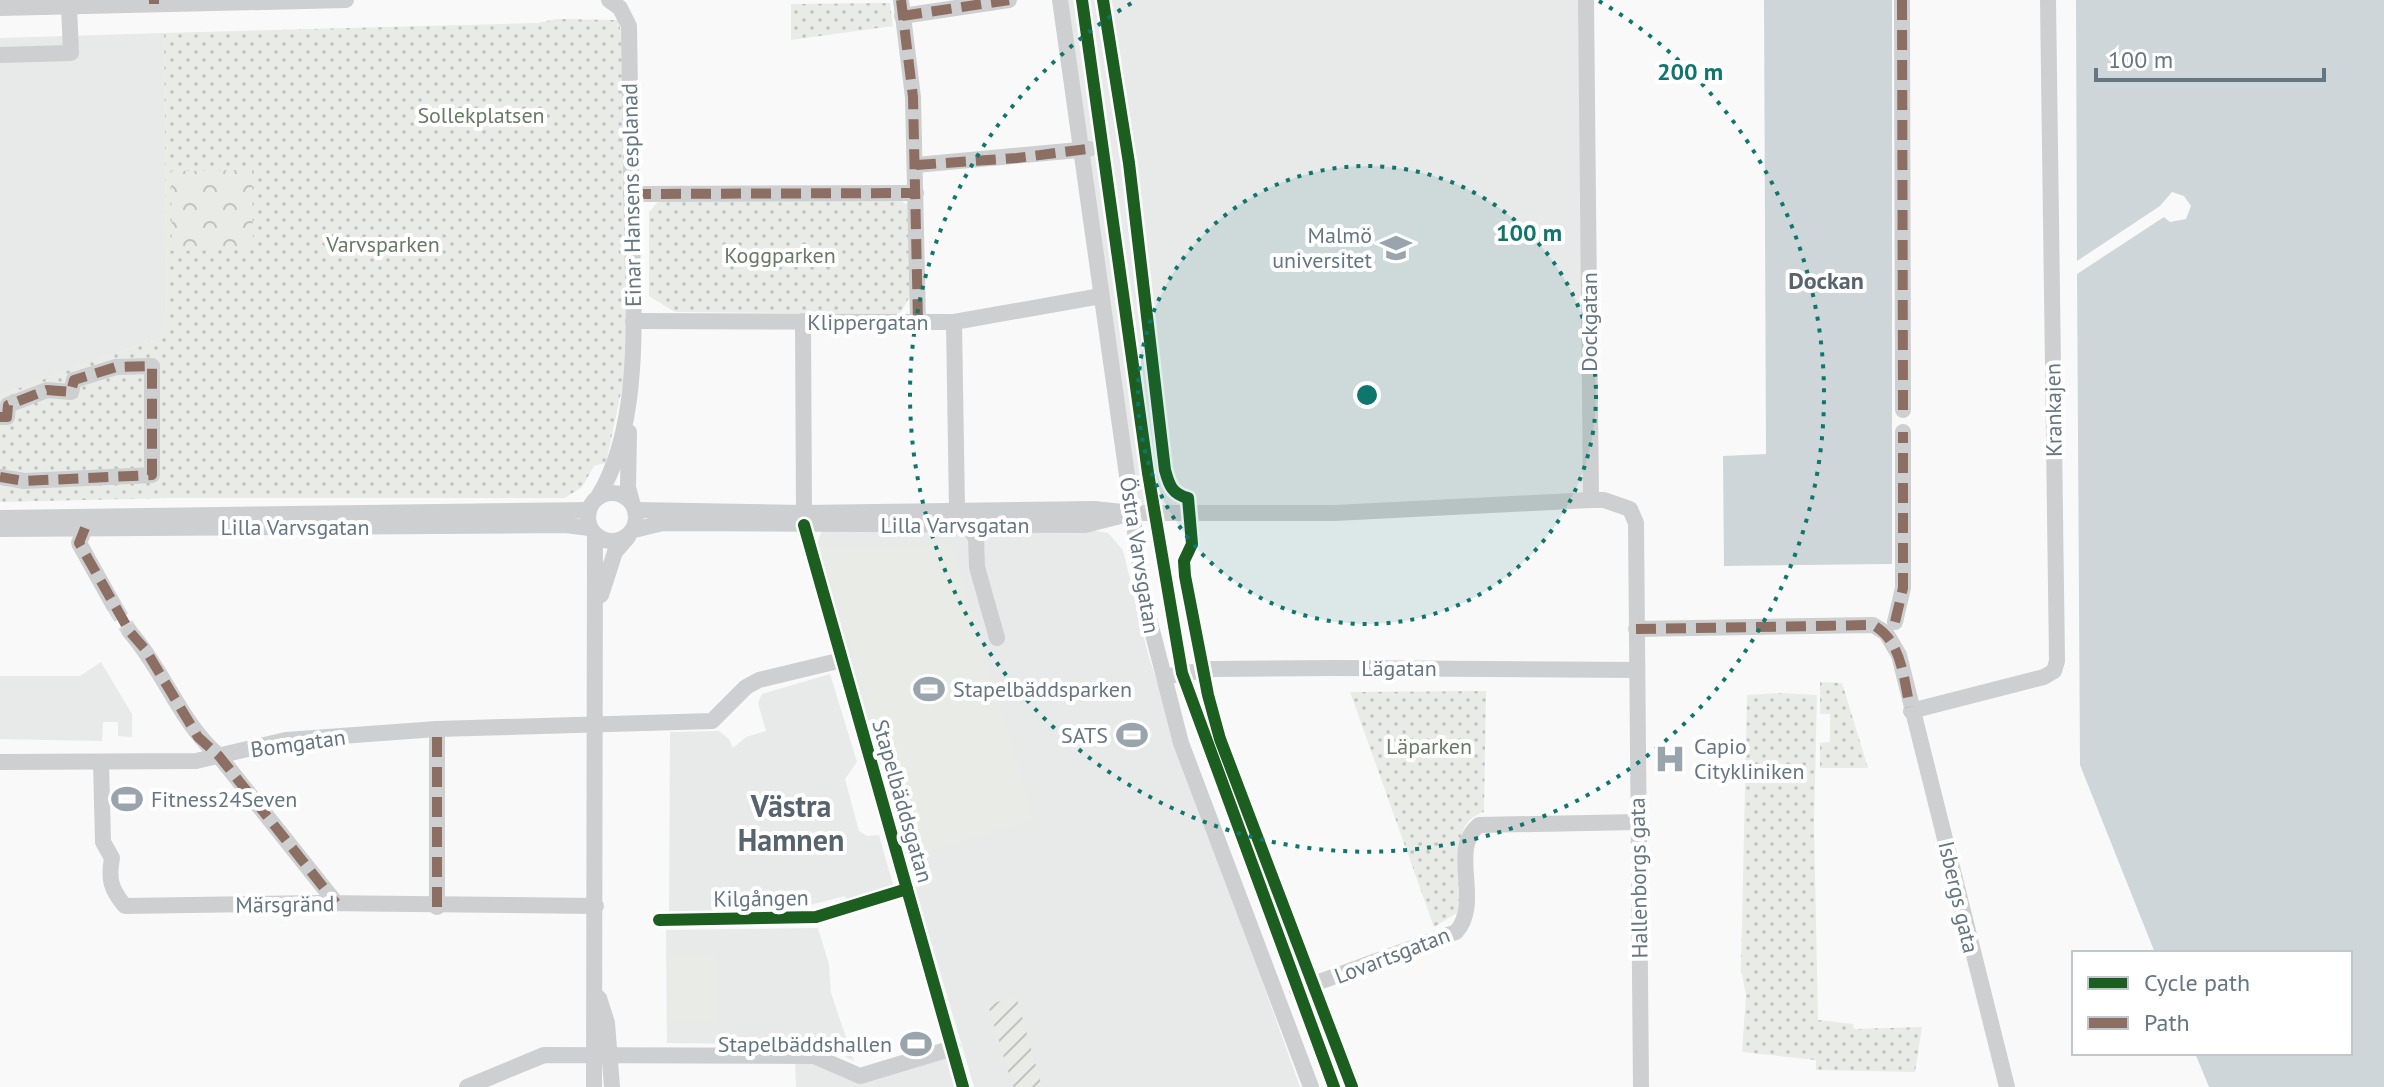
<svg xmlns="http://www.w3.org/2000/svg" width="2384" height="1087" font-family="'PT Sans',sans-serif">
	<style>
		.built { fill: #e8e9e9 }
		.grass { fill: url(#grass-dots) }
		.forest { fill: url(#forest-crowns) }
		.garden { fill: url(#garden-furrows) }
		.pitch { fill: #e8ebe6 }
		.water { fill: #ced6d9 }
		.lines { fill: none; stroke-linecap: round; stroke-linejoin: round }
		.minor-tunnel { stroke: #d4d8dc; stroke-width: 16; stroke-dasharray: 16 8; stroke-linecap: butt }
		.minor { stroke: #cecfd0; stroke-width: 16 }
		.quiet { stroke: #8d6e63; stroke-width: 10; stroke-dasharray: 20 10; stroke-linecap: butt }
		.cycleway-casing { stroke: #fff; stroke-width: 17 }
		.cycleway { stroke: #1b5e20; stroke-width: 12 }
		.ring { fill: none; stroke: #0f766e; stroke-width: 4; stroke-dasharray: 4 8 }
		.labels { text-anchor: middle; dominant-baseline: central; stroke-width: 8; stroke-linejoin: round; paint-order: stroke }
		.park-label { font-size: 22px; fill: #687a64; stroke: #fff }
		.street-label { font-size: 22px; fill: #657683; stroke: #fff }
		.poi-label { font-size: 22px; fill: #657683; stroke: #fff; text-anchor: end }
		.neighbourhood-label { font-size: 24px; font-weight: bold; fill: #57646e; stroke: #fff }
		.district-label { font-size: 30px; font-weight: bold; fill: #57646e; stroke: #fff }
		.centre { fill: #0f766e; stroke: #fff; stroke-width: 4 }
		.ring-label { font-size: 24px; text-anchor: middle; font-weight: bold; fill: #0f766e; stroke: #fff; stroke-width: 8; stroke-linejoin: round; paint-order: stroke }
	</style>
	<defs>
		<pattern id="grass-dots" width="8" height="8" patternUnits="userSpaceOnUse" patternTransform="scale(2)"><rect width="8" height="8" fill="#e8ebe6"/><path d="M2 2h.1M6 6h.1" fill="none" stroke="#c0c3c0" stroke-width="1.8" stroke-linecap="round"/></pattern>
		<pattern id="forest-crowns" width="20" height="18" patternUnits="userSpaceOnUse" patternTransform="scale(2)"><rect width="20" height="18" fill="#e8ebe6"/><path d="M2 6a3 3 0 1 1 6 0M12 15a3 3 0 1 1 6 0" fill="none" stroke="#c0c3c0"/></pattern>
		<pattern id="garden-furrows" width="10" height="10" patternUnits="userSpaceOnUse" patternTransform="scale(2)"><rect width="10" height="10" fill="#e8ebe6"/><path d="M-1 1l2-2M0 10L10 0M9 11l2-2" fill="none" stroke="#c0c3c0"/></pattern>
	</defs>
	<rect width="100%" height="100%" fill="#f9f9f9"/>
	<g class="built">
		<polygon points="1060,0 1586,0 1591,500 1132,513"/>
		<polygon points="164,33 167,335 0,395 0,38"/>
		<polygon points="1086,529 1108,533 1123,550 1148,654 1179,749 1300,1087 974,1087 815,550 822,530"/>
		<polygon points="101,662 132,714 132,737 118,736 118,722 103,722 102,741 0,739 0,676 80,676"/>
		<polygon points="830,674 857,762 845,779 859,831 867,836 879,835 894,888 847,902 845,896 810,905 716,903 716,915 669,915 670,732 719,731 729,739 733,748 746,737 766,731 758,703 762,694"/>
		<polygon points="818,928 829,964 831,993 854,1061 821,1045 667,1043 666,930"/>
		<polygon points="950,1052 960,1087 796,1087 795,1060 814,1060 846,1074"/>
	</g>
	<g class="grass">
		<polygon points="890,3 893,26 791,40 791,4"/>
		<polygon points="557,19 618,20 624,44 626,369 606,463 594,466 582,487 565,498 169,498 0,502 0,395 167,335 164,33 537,23"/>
		<polygon points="662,197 896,197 911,208 910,296 900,314 675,312 649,296 649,212"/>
		<polygon points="1820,682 1842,683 1868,768 1820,768 1820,743 1830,742 1830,714 1820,714"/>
		<path d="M1486 691 1484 812C1442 825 1469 883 1457 913L1434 927 1350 692Z"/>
		<polygon points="1781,693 1817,695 1814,823 1818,1020 1853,1024 1854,1029 1922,1027 1915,1072 1816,1070 1816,1060 1742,1052 1746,995 1741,969 1747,695"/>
	</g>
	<polygon class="forest" points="252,170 253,249 172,251 171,171"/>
	<polygon class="garden" points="1016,996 1042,1087 1013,1087 988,1005"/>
	<g class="pitch">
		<polygon points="951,544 1034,820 913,857 821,547"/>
		<polygon points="715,954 716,1023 670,1023 669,955"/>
	</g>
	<g class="water">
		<polygon points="1764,0 1892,0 1892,564 1724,566 1723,456 1766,454"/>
		<polygon points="2076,0 2384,0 2384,1087 2209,1087 2195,1053 2350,1053 2350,953 2155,953 2080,765 2077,274 2164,217 2170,222 2186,219 2191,206 2184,196 2172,192 2160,206 2077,261"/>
	</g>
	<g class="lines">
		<polyline class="minor-tunnel" points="113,604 130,632"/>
		<g class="minor">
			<polyline points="901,0 913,97 918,322"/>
			<polyline points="1060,0 1145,603 1181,743 1311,1087"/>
			<polyline points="1082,0 1148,473 1182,673 1334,1087"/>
			<polyline points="1586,0 1591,500"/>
			<polyline points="1902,0 1903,410"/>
			<polyline points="0,8 346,0"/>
			<polyline points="902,16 1009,0"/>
			<polyline points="0,55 71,53 69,6"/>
			<polyline points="916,165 1089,149"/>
			<polyline points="631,194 916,193"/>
			<polyline points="633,321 954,322 1101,296"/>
			<polyline points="803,321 804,513"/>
			<polyline points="954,322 957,510 976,538 977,567 997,638"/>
			<polyline points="0,417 7,417 8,405 47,390 71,392 74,380 116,367 152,366 152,475 24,481 0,477"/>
			<polyline points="629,432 628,487 632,502"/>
			<circle cx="612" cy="517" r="24"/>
			<path d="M598 497C643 423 633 311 632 228 631 160 630 93 629 26L620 8 609 0"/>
			<polyline points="1132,513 1335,513 1591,500 1604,500 1630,509 1636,523 1641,1087"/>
			<polyline points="0,518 589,510"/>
			<polyline points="804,525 963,1087"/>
			<polyline points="85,528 79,543 113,604"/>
			<polyline points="0,529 565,525 590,528"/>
			<polyline points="634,530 663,523 1085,525 1132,513 1094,509 804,513 636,510"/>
			<polyline points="601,595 615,552 628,537"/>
			<polyline points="1895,622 1903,588 1903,432"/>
			<polyline points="1636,629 1873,625 1886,633 1899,655 2007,1087"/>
			<path d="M130 632C164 671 180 722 219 756L336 903"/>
			<polyline points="1174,675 1213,669 1335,668 1636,670"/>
			<polyline points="1911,711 2044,677 2054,671 2057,661 2048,0"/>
			<polyline points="0,762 196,761 286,740 437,729 712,721 746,687 759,680 842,660"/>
			<path d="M101 762 103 842 112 858C108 879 111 890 125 906L317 903 596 906"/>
			<polyline points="437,907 437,729"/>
			<path d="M1297 990 1456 932C1483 902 1448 849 1479 825L1638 822"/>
			<polyline points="599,998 607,1023 612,1087"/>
			<polyline points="467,1087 544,1055 814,1056 860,1076 953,1048"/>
			<polyline points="594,1087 595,535"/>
		</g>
		<g class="quiet">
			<polyline points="154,0 154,4"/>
			<polyline points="901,0 913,97 918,322"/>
			<polyline points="1902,0 1903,410"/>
			<polyline points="902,16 1009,0"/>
			<polyline points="916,165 1017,158 1103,147"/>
			<polyline points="631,194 916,193"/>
			<polyline points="0,417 7,417 8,405 47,390 71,392 74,380 116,367 152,366 152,475 24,481 0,477"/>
			<polyline points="85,528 79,543 130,632 145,649 198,737 219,756 336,903"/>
			<polyline points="1895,622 1903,588 1903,432"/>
			<path d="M1636 629 1873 625C1902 641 1903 677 1910 707"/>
			<polyline points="437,907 437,729"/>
		</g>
		<defs>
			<g id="cycleway">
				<polyline points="1082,0 1148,473 1182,673 1334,1087"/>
				<path d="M1103 0 1129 163 1165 470C1169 485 1172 494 1188 498L1192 544 1184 561 1185 576 1208 695 1220 739 1352 1087"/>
				<polyline points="804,525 963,1087"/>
				<polyline points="659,920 816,917 907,889"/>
			</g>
		</defs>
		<use href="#cycleway" class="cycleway-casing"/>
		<use href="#cycleway" class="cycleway"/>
	</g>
	<circle cx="1367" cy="395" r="229" fill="#0f766e" fill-opacity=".12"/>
	<g class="ring">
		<circle cx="1367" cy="395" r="229"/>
		<path d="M1599 1A457 457 0 1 1 1135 1"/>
	</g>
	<defs>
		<symbol id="university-bare" viewBox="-9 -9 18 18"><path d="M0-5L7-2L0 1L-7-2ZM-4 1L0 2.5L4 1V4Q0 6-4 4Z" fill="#99a4ac" stroke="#fff" stroke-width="2.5" paint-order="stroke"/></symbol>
		<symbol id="stadium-bare" viewBox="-9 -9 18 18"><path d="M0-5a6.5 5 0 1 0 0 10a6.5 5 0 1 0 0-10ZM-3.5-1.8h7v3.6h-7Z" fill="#99a4ac" stroke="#fff" stroke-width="2.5" paint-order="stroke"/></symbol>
		<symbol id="hospital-bare" viewBox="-9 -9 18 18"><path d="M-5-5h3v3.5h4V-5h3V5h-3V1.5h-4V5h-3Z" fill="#99a4ac" stroke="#fff" stroke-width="2.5" paint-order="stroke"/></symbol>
	</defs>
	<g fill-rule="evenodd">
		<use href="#university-bare" x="1374" y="226" width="44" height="44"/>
		<use href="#stadium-bare" x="907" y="667" width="44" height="44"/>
		<use href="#stadium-bare" x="1110" y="713" width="44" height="44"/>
		<use href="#hospital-bare" x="1648" y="737" width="44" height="44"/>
		<use href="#stadium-bare" x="105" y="777" width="44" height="44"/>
		<use href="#stadium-bare" x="894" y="1022" width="44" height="44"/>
	</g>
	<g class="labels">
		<g class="park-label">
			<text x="481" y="115">Sollekplatsen</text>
			<text x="383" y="244">Varvsparken</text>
			<text x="780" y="255">Koggparken</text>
			<text x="1429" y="746">Läparken</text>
		</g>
		<g class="street-label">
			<text transform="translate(631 195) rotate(-91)">Einar Hansens esplanad</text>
			<text x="868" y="322">Klippergatan</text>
			<text transform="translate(1589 322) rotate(-90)">Dockgatan</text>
			<text transform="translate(2053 410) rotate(-91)">Krankajen</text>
			<text x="955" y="525">Lilla Varvsgatan</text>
			<text x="295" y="527">Lilla Varvsgatan</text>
			<text transform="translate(1140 555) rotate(81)">Östra Varvsgatan</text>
			<text x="1399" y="668">Lägatan</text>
			<text transform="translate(298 743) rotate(-8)">Bomgatan</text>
			<text transform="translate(903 801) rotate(74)">Stapelbäddsgatan</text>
			<text transform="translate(1638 878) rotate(-91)">Hallenborgs gata</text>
			<text transform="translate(1959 897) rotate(77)">Isbergs gata</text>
			<text transform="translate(761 898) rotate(-1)">Kilgången</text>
			<text transform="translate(285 904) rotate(-1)">Märsgränd</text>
			<text transform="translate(1392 955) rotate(-21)">Lovartsgatan</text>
		</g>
		<g class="poi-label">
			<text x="1372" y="235">Malmö<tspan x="1372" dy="25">universitet</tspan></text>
			<text x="953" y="689" text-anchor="start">Stapelbäddsparken</text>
			<text x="1108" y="735">SATS</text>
			<text x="1694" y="746" text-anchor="start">Capio<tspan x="1694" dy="25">Citykliniken</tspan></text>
			<text x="151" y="799" text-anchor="start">Fitness24Seven</text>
			<text x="892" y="1044">Stapelbäddshallen</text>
		</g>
		<g class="neighbourhood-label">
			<text x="1826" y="280">Dockan</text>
		</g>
		<g class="district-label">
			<text x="791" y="805">Västra<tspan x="791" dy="34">Hamnen</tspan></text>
		</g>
	</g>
	<circle cx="1367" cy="395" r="12" class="centre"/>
	<g class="ring-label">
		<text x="1690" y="80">200 m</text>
		<text x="1529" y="241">100 m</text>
	</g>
	<rect x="2072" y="951" width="280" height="104" fill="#ffffff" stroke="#c1c8cd" stroke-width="2"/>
	<rect x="2088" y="977" width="40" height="12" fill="#1b5e20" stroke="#c1c8cd" stroke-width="2"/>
	<text x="2144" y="991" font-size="24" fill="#657683">Cycle path</text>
	<rect x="2088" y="1017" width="40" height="12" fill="#8d6e63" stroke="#c1c8cd" stroke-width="2"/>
	<text x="2144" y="1031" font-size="24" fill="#657683">Path</text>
	<path d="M2096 68v12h228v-12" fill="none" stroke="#657683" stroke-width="4"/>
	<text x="2108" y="68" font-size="24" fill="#657683" stroke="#ffffff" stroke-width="6" paint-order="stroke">100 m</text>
</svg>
